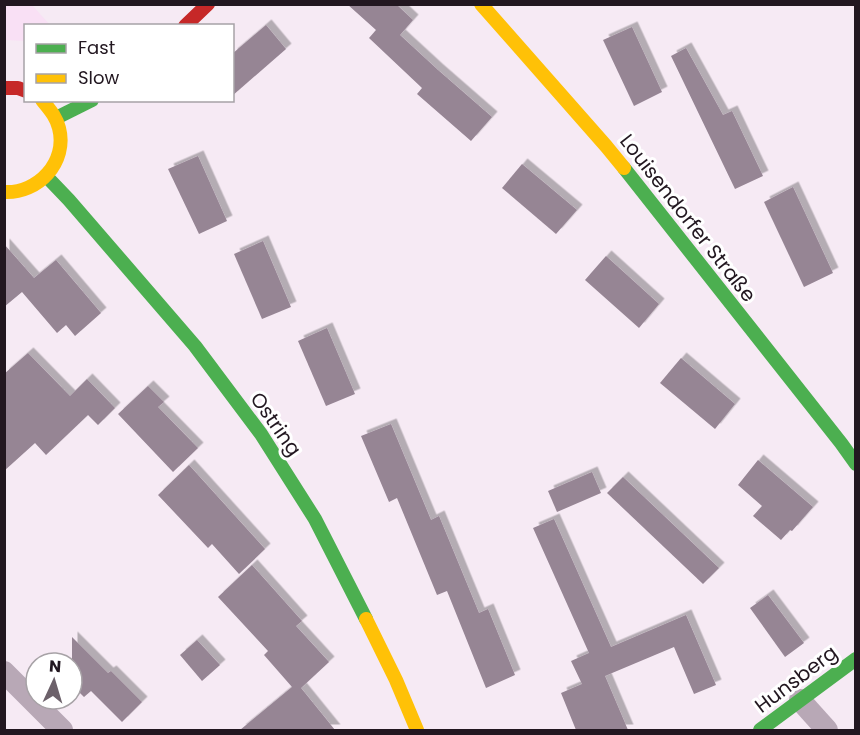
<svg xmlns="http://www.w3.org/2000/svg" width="860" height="735" font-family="Poppins,sans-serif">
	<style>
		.built { fill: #f9e0f5 }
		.building { fill: #968594; filter: url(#shadow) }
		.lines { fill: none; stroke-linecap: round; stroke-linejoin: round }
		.street { stroke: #b8a8b6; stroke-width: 22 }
		.fast { stroke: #4caf50; stroke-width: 14 }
		.slow { stroke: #ffc107; stroke-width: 14 }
		.jam { stroke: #c62828; stroke-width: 14 }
		.labels { text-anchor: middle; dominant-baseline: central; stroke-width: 6; stroke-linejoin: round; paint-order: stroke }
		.street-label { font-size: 20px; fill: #221720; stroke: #fff }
	</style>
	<defs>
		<filter id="shadow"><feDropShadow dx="5.5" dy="-5.5" stdDeviation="0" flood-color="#0004"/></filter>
	</defs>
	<rect width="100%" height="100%" fill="#f6eaf4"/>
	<polygon class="built" points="5,4 32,5 50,25 26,26 25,41 5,40"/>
	<g class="building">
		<polygon points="347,4 396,4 413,20 400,35 438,70 492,117 471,141 417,94 422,88 369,38 376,30"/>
		<polygon points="266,25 286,49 232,96 232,54"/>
		<polygon points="632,27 662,92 634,106 603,40"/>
		<polygon points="686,48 723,115 732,111 763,176 735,189 671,56"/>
		<polygon points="198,156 227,221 199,234 168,169"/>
		<polygon points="522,164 577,210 556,234 502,188"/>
		<polygon points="793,187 833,273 804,287 764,202"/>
		<polygon points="263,241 291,307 262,319 234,254"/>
		<polygon points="4,244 34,278 56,260 101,313 75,336 66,325 57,333 22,292 4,307"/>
		<polygon points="606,256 659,304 639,328 585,280"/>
		<polygon points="327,328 355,394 326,406 298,341"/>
		<polygon points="28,353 70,396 87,379 115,408 98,425 88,415 46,455 35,443 4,471 4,374"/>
		<polygon points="681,358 735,404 715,429 660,383"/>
		<polygon points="148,386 164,402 158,407 198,448 173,472 118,414"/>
		<polygon points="391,424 431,520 439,516 479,613 488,609 515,675 486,688 447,591 437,595 397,498 389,502 361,436"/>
		<polygon points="758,460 813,507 792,531 790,530 781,540 753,516 762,506 738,485"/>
		<polygon points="189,465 265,549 239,574 212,544 208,548 158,495"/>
		<polygon points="592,472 601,493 557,512 548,491"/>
		<polygon points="623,477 719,568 703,584 607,493"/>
		<polygon points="554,519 611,647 686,615 716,685 694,694 674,647 605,676 628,730 576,730 561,693 582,684 571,661 589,653 533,528"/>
		<polygon points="252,565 302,621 296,626 329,662 301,688 335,730 240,730 292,687 264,655 268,651 218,597"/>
		<polygon points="768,595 804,643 785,657 750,608"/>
		<polygon points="72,637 108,673 111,671 142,702 122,722 91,691 84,697 72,685"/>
		<polygon points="197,640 220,665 202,681 180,655"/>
	</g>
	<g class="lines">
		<g class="street">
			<polyline points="4,672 62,730"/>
			<polyline points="800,700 827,730"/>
		</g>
		<g class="fast">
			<polyline points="56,118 92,100"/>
			<polyline points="624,168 841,443 856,464"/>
			<polyline points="47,177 69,200 195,346 261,434 315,519 366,619"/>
			<polyline points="760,730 856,659"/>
		</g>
		<g class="slow">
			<polyline points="481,4 606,146 624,168"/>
			<path d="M4 192C38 194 68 162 59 128 56 116 49 109 42 100"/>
			<polyline points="366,619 396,680 417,730"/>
		</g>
		<g class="jam">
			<polyline points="185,26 208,4"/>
			<polyline points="4,88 18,88 26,91"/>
		</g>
	</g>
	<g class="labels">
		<g class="street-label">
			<text transform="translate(688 218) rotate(52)">Louisendorfer Straße</text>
			<text transform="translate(276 424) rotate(55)">Ostring</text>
			<text transform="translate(796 679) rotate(-37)">Hunsberg</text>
		</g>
	</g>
	<rect width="860" height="735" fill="none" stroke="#221720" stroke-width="12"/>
	<rect x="24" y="24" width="210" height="78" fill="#ffffff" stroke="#a7a2a6" stroke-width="1.5"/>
	<rect x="36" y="44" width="30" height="9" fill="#4caf50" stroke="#a7a2a6" stroke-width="1.5"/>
	<text x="78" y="54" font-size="18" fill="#221720">Fast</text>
	<rect x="36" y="74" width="30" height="9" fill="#ffc107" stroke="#a7a2a6" stroke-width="1.5"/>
	<text x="78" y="84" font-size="18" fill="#221720">Slow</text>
	<g transform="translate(54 681) rotate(4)"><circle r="28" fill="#ffffff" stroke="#a7a2a6" stroke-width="1.5"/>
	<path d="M0-4.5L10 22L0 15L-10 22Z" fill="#6c616a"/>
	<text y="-9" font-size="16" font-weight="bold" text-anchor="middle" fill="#221720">N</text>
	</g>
</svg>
